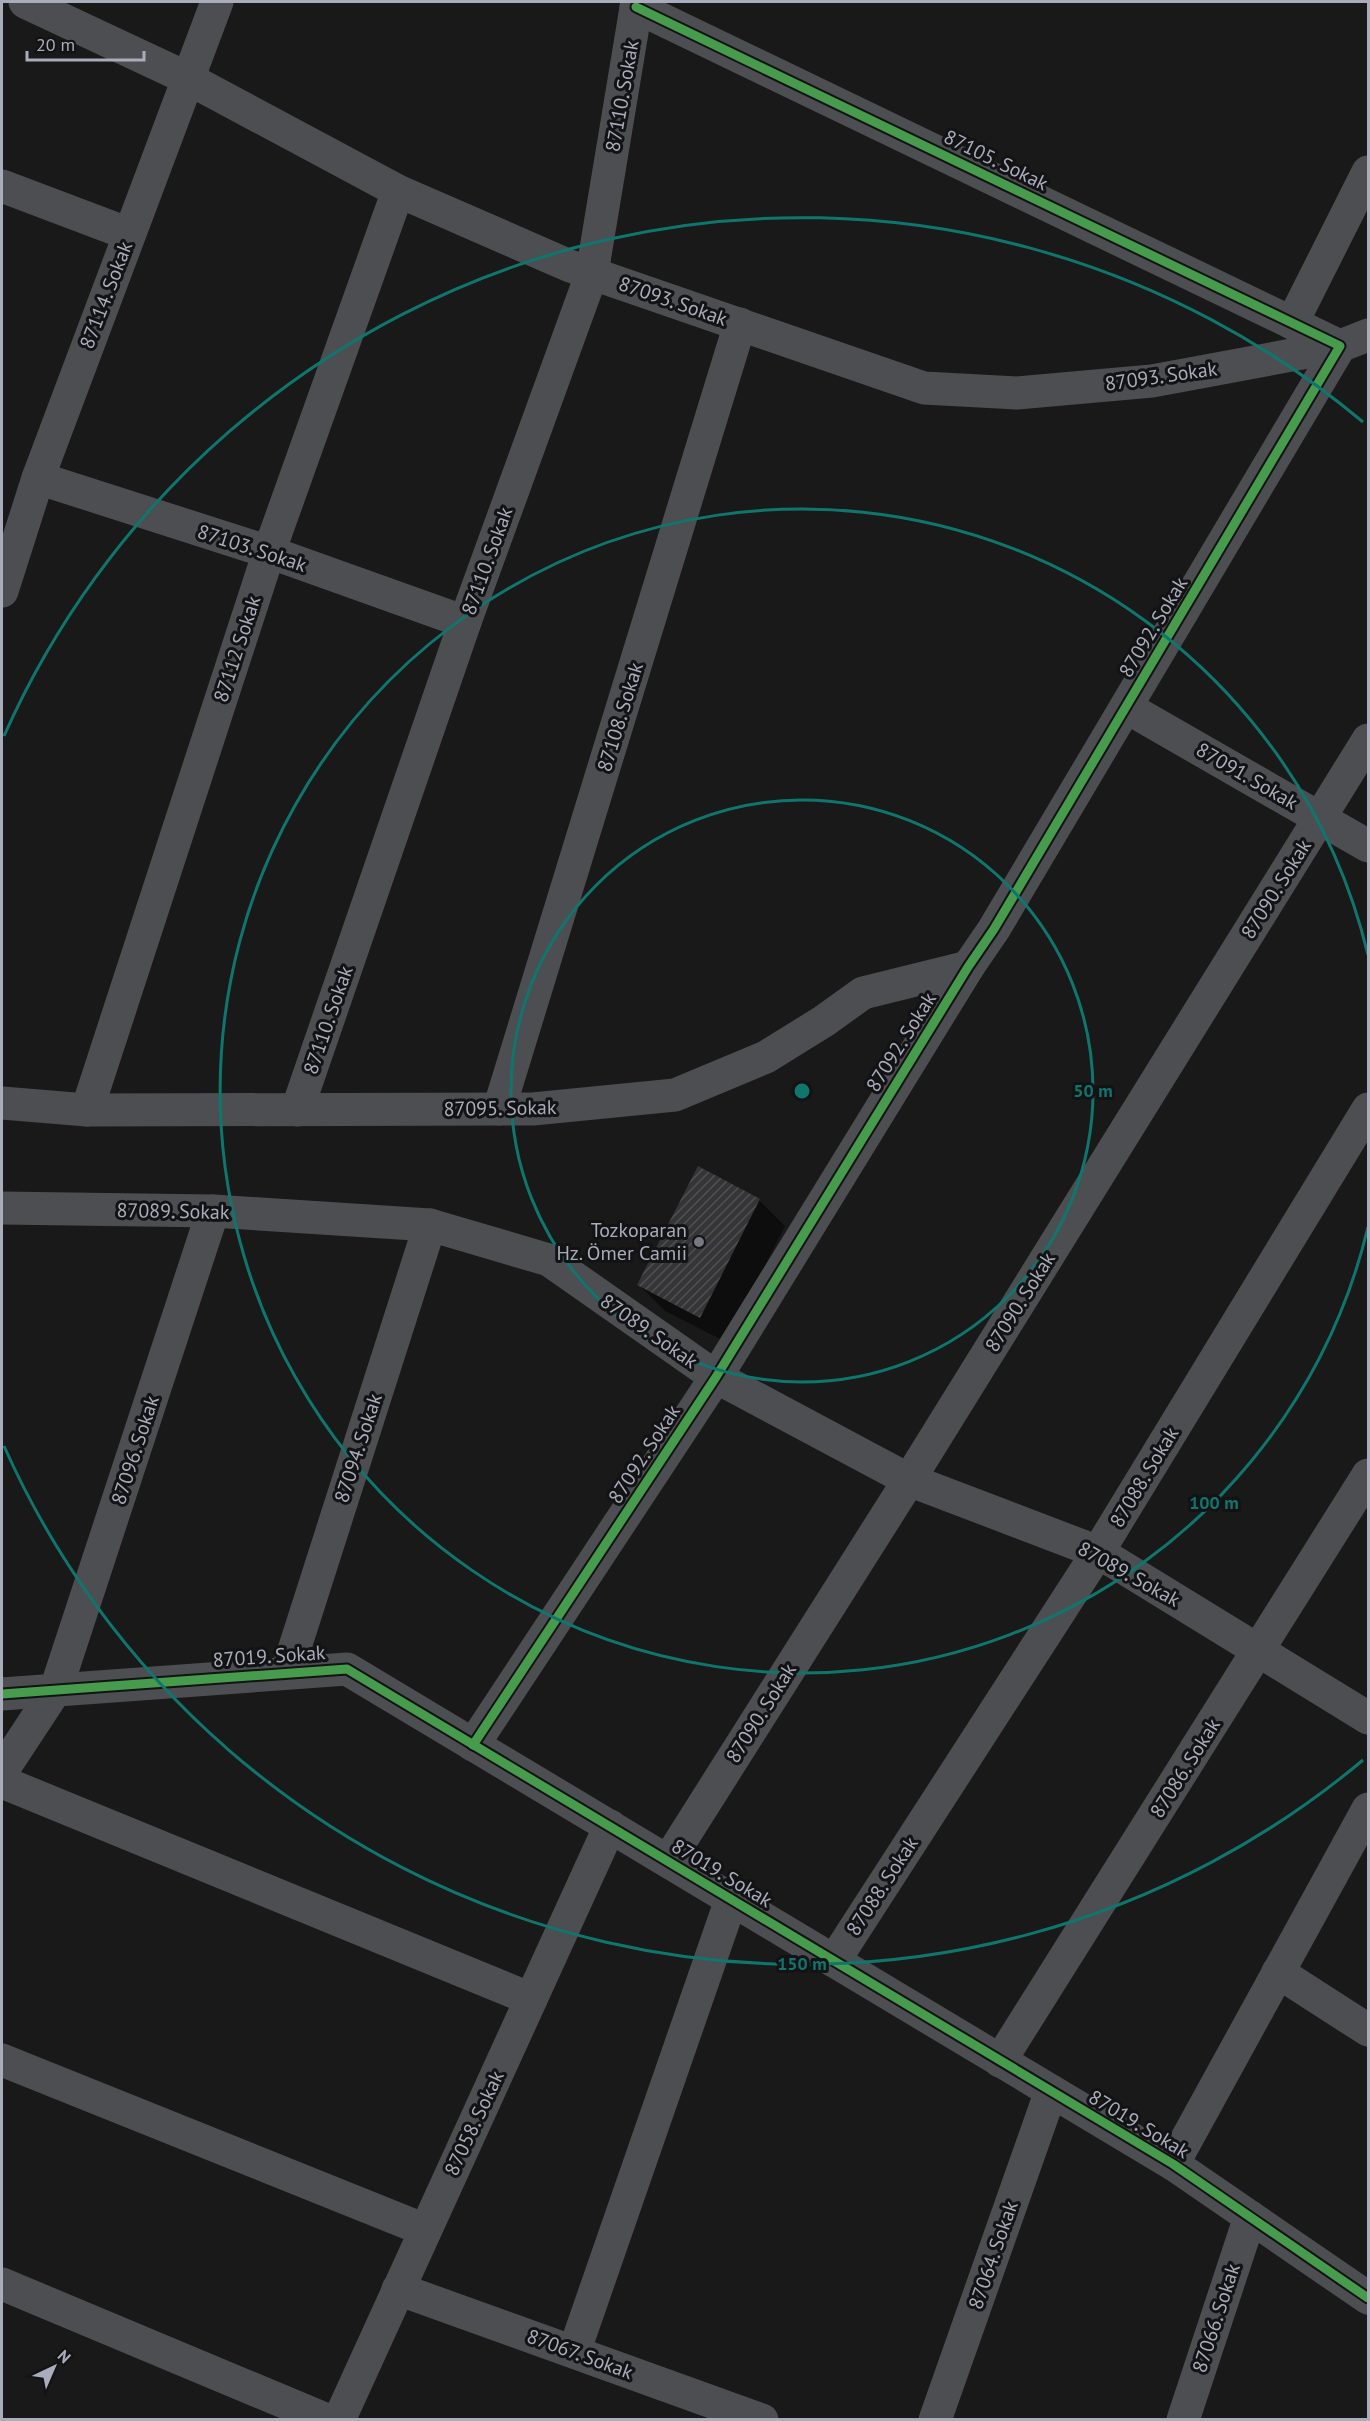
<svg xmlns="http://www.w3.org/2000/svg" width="1370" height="2421" font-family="'PT Sans',sans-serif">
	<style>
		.shadow { fill: #0007 }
		.building { fill: url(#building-hatch) }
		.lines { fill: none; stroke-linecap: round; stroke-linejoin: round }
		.street { stroke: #4d4e52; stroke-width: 33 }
		.cycleway-casing { stroke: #131315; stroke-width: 13 }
		.cycleway { stroke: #469c4c; stroke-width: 9 }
		.ring { fill: none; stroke: #0f766e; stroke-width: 3 }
		.poi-dot { fill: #777982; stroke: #131315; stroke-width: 2 }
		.labels { text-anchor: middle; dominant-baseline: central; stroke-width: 6; stroke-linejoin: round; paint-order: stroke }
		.street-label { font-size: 20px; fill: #a9acba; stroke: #131315 }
		.poi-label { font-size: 20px; fill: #a9acba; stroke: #131315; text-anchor: end }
		.centre { fill: #0f766e; stroke: #131315; stroke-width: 3 }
		.ring-label { font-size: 18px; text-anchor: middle; font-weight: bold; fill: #0f766e; stroke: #131315; stroke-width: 6; stroke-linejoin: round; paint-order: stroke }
	</style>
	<defs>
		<pattern id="building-hatch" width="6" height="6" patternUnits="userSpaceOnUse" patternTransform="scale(1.5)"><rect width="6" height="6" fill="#353537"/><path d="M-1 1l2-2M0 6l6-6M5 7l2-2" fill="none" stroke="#4f5052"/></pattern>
	</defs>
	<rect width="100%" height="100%" fill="#191919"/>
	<polygon class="shadow" points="759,1200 785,1226 726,1342 665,1311 639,1285"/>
	<polygon class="building" points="698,1166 760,1199 700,1318 637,1285"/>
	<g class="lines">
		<g class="street">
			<polyline points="25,2 187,78 398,191 570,266 924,388 1017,393 1152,381 1340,346 1368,335"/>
			<polyline points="2,186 129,234"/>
			<polyline points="1292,323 1368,172"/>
			<polyline points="38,478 269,552 465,622"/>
			<polyline points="2,591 38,478 217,2"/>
			<polyline points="1126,707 1368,846"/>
			<polyline points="2,1103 87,1110 533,1109 675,1095 766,1057 824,1021 863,993 968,967"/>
			<polyline points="499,1109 740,324"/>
			<polyline points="87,1110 269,552 398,191"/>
			<polyline points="297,1110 465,622 592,273 637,2"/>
			<polyline points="2,1208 213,1211 430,1225 549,1260 716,1377 909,1480 1098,1552 1368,1718"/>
			<polyline points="287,1672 430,1225"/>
			<polyline points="2,1694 347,1669 1173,2164 1368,2298"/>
			<polyline points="473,1745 716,1377 968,967 994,929 1340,346 636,7"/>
			<polyline points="2,1771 56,1689 213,1211"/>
			<polyline points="2,1782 531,1999"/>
			<polyline points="668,1861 909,1480 1368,740"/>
			<polyline points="834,1961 1098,1552 1368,1109"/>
			<polyline points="1278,1972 1368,2030"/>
			<polyline points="2,2060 425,2230"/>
			<polyline points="1000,2061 1368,1475"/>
			<polyline points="1173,2164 1368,1809"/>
			<polyline points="2,2284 327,2420"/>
			<polyline points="398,2289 762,2420"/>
			<polyline points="574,2352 731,1900"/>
			<polyline points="339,2420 610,1826"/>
			<polyline points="935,2420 1051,2091"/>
			<polyline points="1183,2420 1250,2217"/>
		</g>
		<defs>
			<g id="cycleway">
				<polyline points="2,1694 347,1669 1173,2164 1368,2298"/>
				<polyline points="473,1745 716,1377 968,967 994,929 1340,346 636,7"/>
			</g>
		</defs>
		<use href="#cycleway" class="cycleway-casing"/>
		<use href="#cycleway" class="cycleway"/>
	</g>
	<g class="ring">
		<circle cx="802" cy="1091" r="291"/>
		<path d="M1368 1227A582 582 0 1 1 1368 955"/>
		<path d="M1363 1760A873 873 0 0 1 4 1446M4 736A873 873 0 0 1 1363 422"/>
	</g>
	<circle class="poi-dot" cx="699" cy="1242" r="6"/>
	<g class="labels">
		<g class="street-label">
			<text transform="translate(622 96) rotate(-80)">87110. Sokak</text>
			<text transform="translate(996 160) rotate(26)">87105. Sokak</text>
			<text transform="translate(106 295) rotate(-69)">87114. Sokak</text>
			<text transform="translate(673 301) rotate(19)">87093. Sokak</text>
			<text transform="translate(1161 376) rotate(-8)">87093. Sokak</text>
			<text transform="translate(252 548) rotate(18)">87103. Sokak</text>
			<text transform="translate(487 561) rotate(-70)">87110. Sokak</text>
			<text transform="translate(1153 627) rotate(-59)">87092. Sokak</text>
			<text transform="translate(237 649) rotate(-72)">87112 Sokak</text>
			<text transform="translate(620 717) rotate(-73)">87108. Sokak</text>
			<text transform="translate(1247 776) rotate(30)">87091. Sokak</text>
			<text transform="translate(1276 889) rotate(-58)">87090. Sokak</text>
			<text transform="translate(328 1020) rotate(-71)">87110. Sokak</text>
			<text transform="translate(901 1042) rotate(-58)">87092. Sokak</text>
			<text transform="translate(500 1108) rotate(-1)">87095. Sokak</text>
			<text transform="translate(173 1211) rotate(1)">87089. Sokak</text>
			<text transform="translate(1020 1302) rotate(-58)">87090. Sokak</text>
			<text transform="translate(649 1331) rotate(35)">87089. Sokak</text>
			<text transform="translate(358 1448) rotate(-72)">87094. Sokak</text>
			<text transform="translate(135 1450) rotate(-72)">87096. Sokak</text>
			<text transform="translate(644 1454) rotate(-57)">87092. Sokak</text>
			<text transform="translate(1144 1477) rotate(-59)">87088. Sokak</text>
			<text transform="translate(1129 1574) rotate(29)">87089. Sokak</text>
			<text transform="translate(269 1656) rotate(-4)">87019. Sokak</text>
			<text transform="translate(761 1713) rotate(-58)">87090. Sokak</text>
			<text transform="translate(1185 1768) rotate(-58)">87086. Sokak</text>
			<text transform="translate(722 1873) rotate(31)">87019. Sokak</text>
			<text transform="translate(882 1886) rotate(-57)">87088. Sokak</text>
			<text transform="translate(474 2123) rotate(-65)">87058. Sokak</text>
			<text transform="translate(1139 2124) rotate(31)">87019. Sokak</text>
			<text transform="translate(993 2255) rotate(-71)">87064. Sokak</text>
			<text transform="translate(1216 2318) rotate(-72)">87066. Sokak</text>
			<text transform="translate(580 2354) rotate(20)">87067. Sokak</text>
		</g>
		<g class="poi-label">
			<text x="687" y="1230">Tozkoparan<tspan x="687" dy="23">Hz. Ömer Camii</tspan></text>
		</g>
	</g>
	<circle cx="802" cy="1091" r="9" class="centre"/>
	<g class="ring-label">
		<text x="1093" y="1097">50 m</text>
		<text x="1214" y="1509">100 m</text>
		<text x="802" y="1970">150 m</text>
	</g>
	<rect width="1370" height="2421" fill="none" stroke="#a9acba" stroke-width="6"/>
	<g transform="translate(54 2367) rotate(44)" stroke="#131315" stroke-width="4.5" paint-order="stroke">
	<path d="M0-4.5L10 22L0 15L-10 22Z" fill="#a9acba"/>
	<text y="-9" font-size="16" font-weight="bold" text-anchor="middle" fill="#a9acba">N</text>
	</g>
	<path d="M27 51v9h117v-9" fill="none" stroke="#a9acba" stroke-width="3"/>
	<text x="36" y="51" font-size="18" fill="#a9acba" stroke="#131315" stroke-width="4.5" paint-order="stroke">20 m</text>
</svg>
